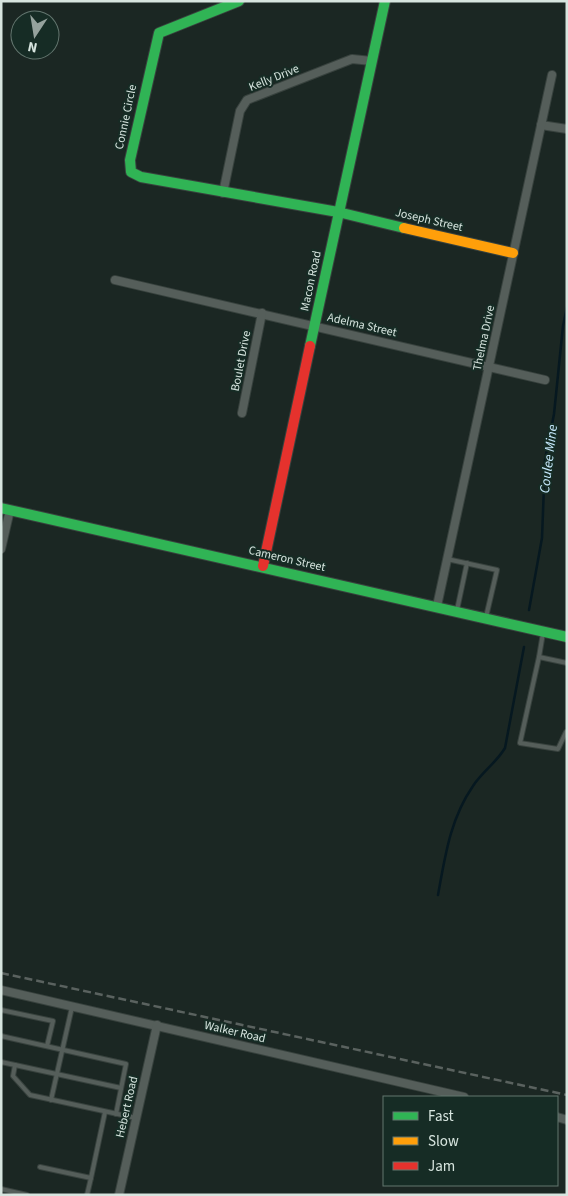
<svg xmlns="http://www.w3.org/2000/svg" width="568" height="1196" font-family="'Source Sans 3',sans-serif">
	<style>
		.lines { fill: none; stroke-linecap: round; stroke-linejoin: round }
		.stream { stroke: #061820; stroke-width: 2.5 }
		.lane-casing { stroke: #38423e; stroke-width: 6 }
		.street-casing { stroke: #38423e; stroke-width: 10 }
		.fast-casing { stroke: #38423e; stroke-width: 12 }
		.slow-casing { stroke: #38423e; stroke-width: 12 }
		.jam-casing { stroke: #38423e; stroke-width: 12 }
		.lane { stroke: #555e5a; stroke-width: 4 }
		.street { stroke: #555e5a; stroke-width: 8 }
		.fast { stroke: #30b455; stroke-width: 10 }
		.slow { stroke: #ff9f0a; stroke-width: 10 }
		.jam { stroke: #e5322d; stroke-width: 10 }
		.rail { stroke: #5a625f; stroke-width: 2.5; stroke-dasharray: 8 4; stroke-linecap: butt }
		.labels { text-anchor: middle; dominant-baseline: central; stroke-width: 4; stroke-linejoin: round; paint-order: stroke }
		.street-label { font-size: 12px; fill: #d7e5df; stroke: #162c25 }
		.water-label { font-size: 14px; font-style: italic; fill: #c6e8fb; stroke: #162c25 }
	</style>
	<rect width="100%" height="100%" fill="#1b2723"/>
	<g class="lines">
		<g class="stream">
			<polyline points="529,610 542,538 545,460 554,414 563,326 567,307"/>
			<path d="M438 895C445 857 450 819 473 786 482 772 496 763 505 748L524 647"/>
		</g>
		<defs>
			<g id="lane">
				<polyline points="447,559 497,570 486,617"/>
				<polyline points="457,610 467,563"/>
				<polyline points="543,633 539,657 567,663"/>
				<polyline points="539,657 520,743 558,749 566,732"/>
				<polyline points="1,1010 53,1021 47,1046"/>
				<polyline points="1,1036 126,1064 116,1114"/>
				<polyline points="1,1062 15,1065 13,1076 30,1095 136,1118"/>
				<polyline points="15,1065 121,1088"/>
				<polyline points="51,1100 72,1007"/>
				<polyline points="40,1167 91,1178 105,1112"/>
				<polyline points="1,1189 27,1195"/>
				<polyline points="87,1195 91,1178"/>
			</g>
			<g id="street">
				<polyline points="541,125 567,129"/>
				<polyline points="223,193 240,111 247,100 352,59 372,61"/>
				<polyline points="115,280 545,380"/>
				<polyline points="242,413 262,313"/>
				<polyline points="1,549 10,510"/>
				<polyline points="437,606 552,75"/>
				<polyline points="1,990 464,1097"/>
				<polyline points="557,1117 567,1120"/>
				<polyline points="119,1195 157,1025"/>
			</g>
			<g id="fast">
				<polyline points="239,1 159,33 130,160 131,172 141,177 338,212 404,228"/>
				<polyline points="310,346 385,1"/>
				<polyline points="1,508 567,637"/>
			</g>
			<polyline id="slow" points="404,228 513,253"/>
			<polyline id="jam" points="263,566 310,346"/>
		</defs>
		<use href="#lane" class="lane-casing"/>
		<use href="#street" class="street-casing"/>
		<use href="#fast" class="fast-casing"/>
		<use href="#slow" class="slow-casing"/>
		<use href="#jam" class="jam-casing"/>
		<use href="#lane" class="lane"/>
		<use href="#street" class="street"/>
		<use href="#fast" class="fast"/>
		<use href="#slow" class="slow"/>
		<use href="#jam" class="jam"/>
		<polyline class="rail" points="1,973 567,1095"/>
	</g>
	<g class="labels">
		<g class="street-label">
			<text transform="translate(274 78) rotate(-22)">Kelly Drive</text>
			<text transform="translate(126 117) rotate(-78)">Connie Circle</text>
			<text transform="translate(429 220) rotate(13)">Joseph Street</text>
			<text transform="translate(311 281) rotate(-78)">Macon Road</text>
			<text transform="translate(362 325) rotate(13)">Adelma Street</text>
			<text transform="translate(484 338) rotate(-78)">Thelma Drive</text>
			<text transform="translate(241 361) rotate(-79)">Boulet Drive</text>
			<text transform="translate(287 559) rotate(13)">Cameron Street</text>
			<text transform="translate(235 1032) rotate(13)">Walker Road</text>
			<text transform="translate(127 1107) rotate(-77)">Hebert Road</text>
		</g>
		<g class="water-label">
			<text transform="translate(549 459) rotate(-83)">Coulee Mine</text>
		</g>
	</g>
	<rect width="568" height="1196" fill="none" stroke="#d7e5df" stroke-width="5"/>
	<rect x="383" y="1096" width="175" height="90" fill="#162c25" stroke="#63766f"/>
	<rect x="393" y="1112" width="25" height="8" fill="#30b455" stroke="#63766f"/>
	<text x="428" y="1121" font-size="15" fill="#d7e5df">Fast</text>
	<rect x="393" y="1137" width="25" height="8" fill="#ff9f0a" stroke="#63766f"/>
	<text x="428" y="1146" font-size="15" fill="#d7e5df">Slow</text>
	<rect x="393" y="1162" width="25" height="8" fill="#e5322d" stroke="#63766f"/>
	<text x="428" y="1171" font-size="15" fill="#d7e5df">Jam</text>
	<g transform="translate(35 35) rotate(192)"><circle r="24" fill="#162c25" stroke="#63766f"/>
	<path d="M0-4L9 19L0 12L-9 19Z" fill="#95a29d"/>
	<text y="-8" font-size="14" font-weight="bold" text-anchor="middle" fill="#d7e5df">N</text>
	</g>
</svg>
